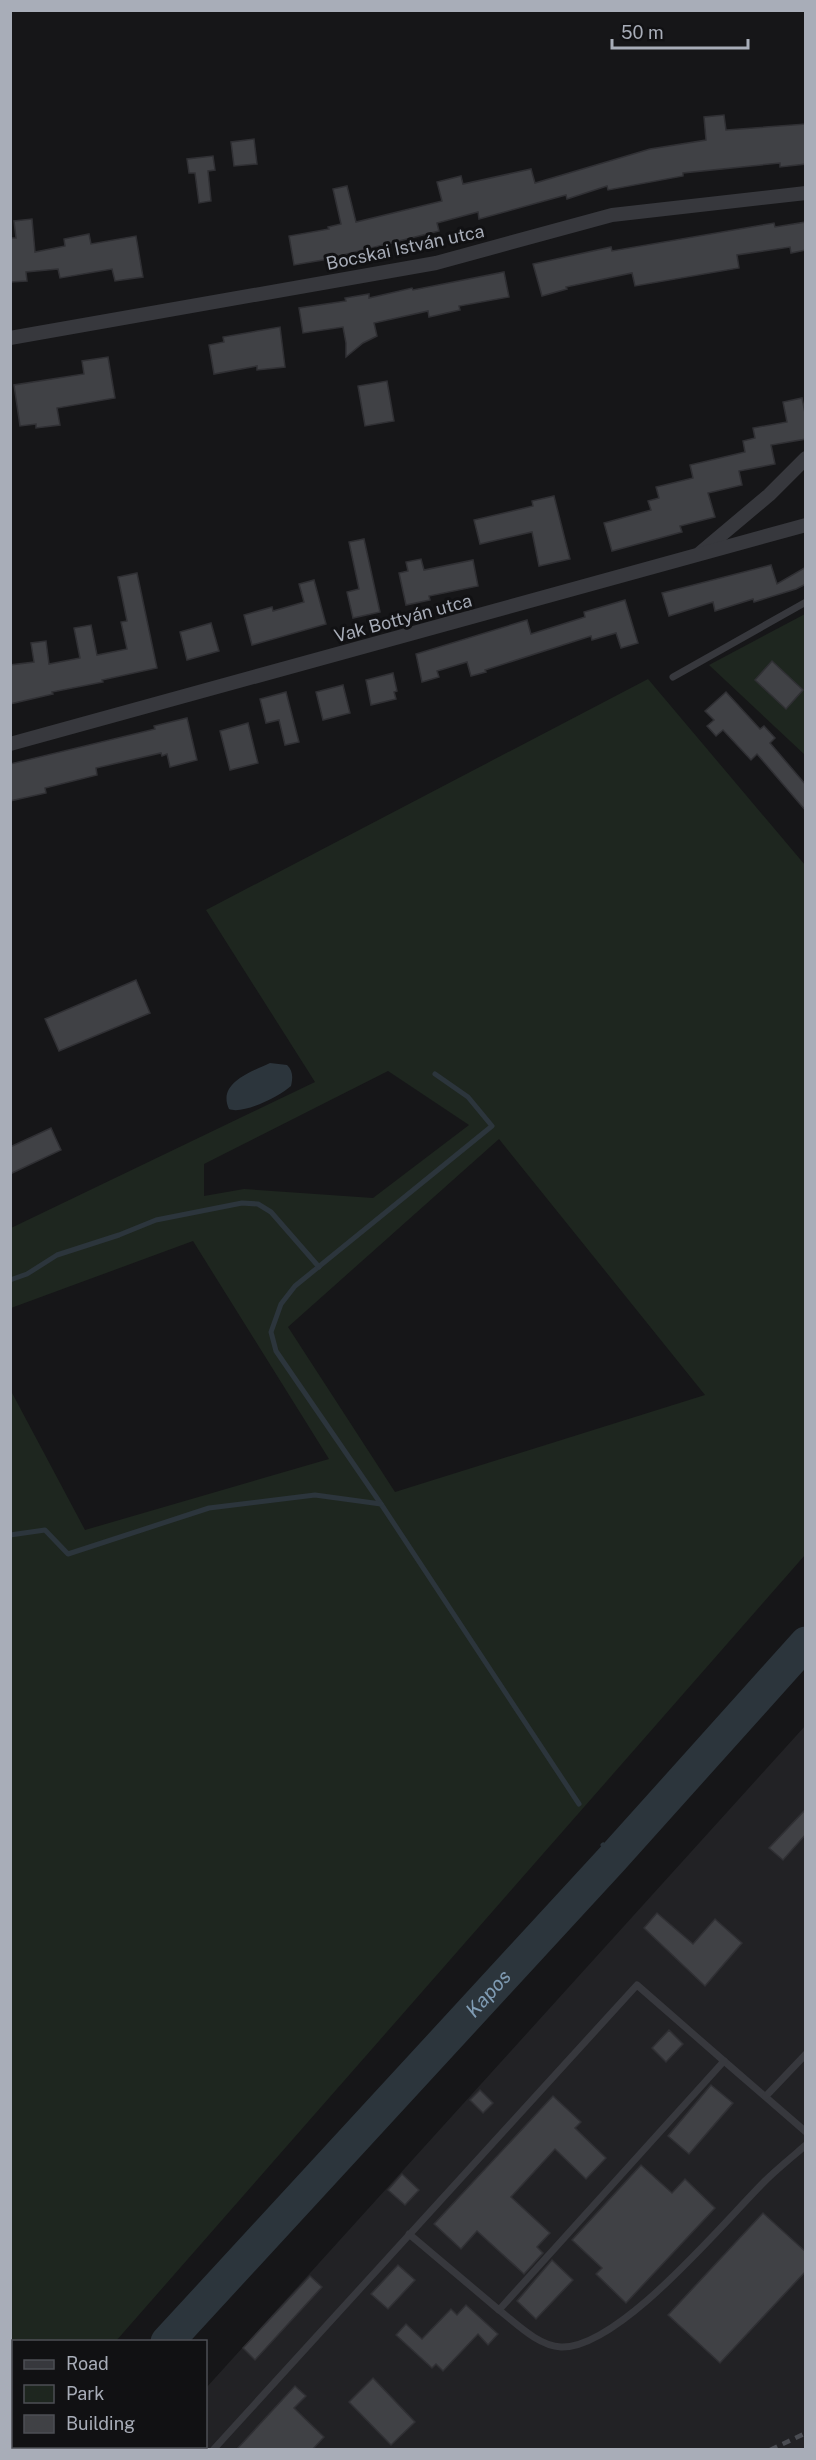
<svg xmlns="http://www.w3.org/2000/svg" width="816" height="2460" font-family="'Public Sans',sans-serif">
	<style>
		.built { fill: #222225 }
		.green { fill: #1e261f; fill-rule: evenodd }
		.water { fill: #2c353c }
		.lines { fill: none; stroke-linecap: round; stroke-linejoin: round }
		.stream { stroke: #2c353c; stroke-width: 5 }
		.river { stroke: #2c353c; stroke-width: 33 }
		.building { fill: #404145; stroke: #303034; stroke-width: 1.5 }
		.lane { stroke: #37383d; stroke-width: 7 }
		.street { stroke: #37383d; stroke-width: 14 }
		.rail { stroke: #4a4c52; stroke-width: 4.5; stroke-dasharray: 8 6; stroke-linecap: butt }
		.labels { text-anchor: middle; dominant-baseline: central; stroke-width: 6; stroke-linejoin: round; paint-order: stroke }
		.street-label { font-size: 18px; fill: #a8adb8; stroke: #111113 }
		.water-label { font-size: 20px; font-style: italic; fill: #7f9bb3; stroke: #111113 }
	</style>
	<rect width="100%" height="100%" fill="#161618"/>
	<polygon class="built" points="805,1726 805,2449 150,2450 153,2447 206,2446 206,2388"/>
	<g class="green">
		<polygon points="805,614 805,755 709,665"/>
		<path d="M648 679 805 865V1555L116 2341 14 2342 13 2426 10 2424 11 1391 85 1530 329 1459 193 1241 11 1308V1228L315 1082 206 910ZM388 1071 469 1125 373 1198 244 1189 204 1196V1164ZM499 1139 705 1395 395 1492 288 1327Z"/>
	</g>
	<path class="water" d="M270 1063 287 1065C293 1071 293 1077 291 1086 280 1096 243 1115 229 1109 217 1083 251 1072 270 1063Z"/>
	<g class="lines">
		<g class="stream">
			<polyline points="435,1074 468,1097 492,1126 295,1286 281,1304 271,1332 276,1351 381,1504 579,1804"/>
			<polyline points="10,1280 27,1274 57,1255 119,1235 156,1220 242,1203 258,1204 271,1212 319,1267"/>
			<polyline points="10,1535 45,1530 68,1554 209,1508 315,1495 381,1504"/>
			<polyline points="603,1845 612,1859"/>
		</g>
		<g class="river">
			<path id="s1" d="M167 2342 612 1859 806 1643"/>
			<polyline points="68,2450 71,2446"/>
		</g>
	</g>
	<g class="building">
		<polygon points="724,115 726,130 806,124 806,164 780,167 780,163 683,173 683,176 608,190 607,186 567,199 566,195 479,219 478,212 437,223 439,231 323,260 294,265 289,236 329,229 328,227 341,224 333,189 347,186 356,222 442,201 437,182 461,176 463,184 531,169 535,183 650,149 706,140 704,117"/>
		<polygon points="254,139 257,164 234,166 231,142"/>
		<polygon points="213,156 215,170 208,171 211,201 199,203 195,173 189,173 187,159"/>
		<polygon points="32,219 35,252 65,246 64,239 89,234 91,244 136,236 143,277 115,281 112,269 60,278 58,269 26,272 27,281 10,282 10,238 16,238 14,221"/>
		<polygon points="806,222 806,250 791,253 790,247 737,255 739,268 635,286 632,273 566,287 567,289 542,296 533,264 611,247 612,251 774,223 775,227"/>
		<polygon points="504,272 509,297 459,306 460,310 429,317 428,311 374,323 377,336 363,343 346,357 346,343 343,327 303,333 299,308 346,301 345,298 369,294 369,298 412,288 413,290"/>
		<polygon points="280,327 285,367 257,370 257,366 214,374 209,345 224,342 223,337"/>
		<polygon points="108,357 115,398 57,408 60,425 36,428 36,424 20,426 14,385 84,374 82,361"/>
		<polygon points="387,381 394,421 365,426 358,386"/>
		<polygon points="802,398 806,418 806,439 771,445 775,464 739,471 742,485 708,493 715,517 680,526 682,532 612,551 604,523 651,510 648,501 659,498 656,487 693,478 690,465 745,452 743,441 755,438 753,428 787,422 783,402"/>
		<polygon points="554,496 570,559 539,566 532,532 480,544 474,520 533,506 532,501"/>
		<polygon points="364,539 380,612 353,618 347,592 359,589 349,542"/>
		<polygon points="421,559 424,570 473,560 478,586 429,596 430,600 406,605 399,573 408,571 406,562"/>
		<polygon points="771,565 777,584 806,567 806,584 796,589 754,602 753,599 715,611 713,602 669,616 662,593"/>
		<polygon points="137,573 157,668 102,680 103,682 52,692 53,694 10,704 10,665 34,662 31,643 46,641 49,664 80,658 74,628 91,625 97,655 127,649 121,622 127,621 118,577"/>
		<polygon points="314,580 326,624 252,645 244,615 272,607 273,611 304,602 299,584"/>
		<polygon points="625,600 638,643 621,648 616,633 592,640 591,636 485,670 486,672 471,676 467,662 437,671 439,677 422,682 416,654 527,620 531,634 585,617 584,612"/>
		<polygon points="211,623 219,651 187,660 180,632"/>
		<polygon points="772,661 803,690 786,709 755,680"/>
		<polygon points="393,673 397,691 394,692 396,699 371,705 366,680"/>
		<polygon points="343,685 350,713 323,720 316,692"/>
		<polygon points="286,692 299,742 285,745 279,720 266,723 260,699"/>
		<polygon points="726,692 760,729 764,726 775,738 770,743 806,785 806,811 757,754 751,760 723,730 716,736 707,726 714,720 705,711"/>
		<polygon points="187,718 197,760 170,767 167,754 162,756 161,753 96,768 97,775 45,788 46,793 10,801 10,764 155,729 154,726"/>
		<polygon points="248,723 258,763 230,770 220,731"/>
		<polygon points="136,980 150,1013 59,1051 45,1019"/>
		<polygon points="51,1128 61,1150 10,1174 10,1147"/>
		<polygon points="806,1809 806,1834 783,1860 769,1848"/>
		<polygon points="657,1913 693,1944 715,1919 742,1943 705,1986 644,1928"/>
		<polygon points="669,2030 683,2044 666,2062 652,2048"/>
		<polygon points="711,2085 733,2103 689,2154 668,2136"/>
		<polygon points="480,2090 493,2103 483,2113 470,2100"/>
		<polygon points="553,2096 581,2122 575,2128 606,2158 586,2179 555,2149 511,2197 550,2233 537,2247 543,2253 524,2274 477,2231 461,2249 434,2224"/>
		<polygon points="641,2165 672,2193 685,2179 715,2208 626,2303 596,2274 602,2268 572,2240"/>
		<polygon points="402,2174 419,2190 405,2205 388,2190"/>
		<polygon points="763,2213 806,2252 806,2271 720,2363 668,2315"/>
		<polygon points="552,2260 573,2280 536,2319 517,2301"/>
		<polygon points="398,2265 415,2280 388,2309 371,2294"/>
		<polygon points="310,2276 322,2287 255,2360 243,2348"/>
		<polygon points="466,2305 498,2334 488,2345 478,2334 443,2371 436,2364 432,2368 396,2335 406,2324 422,2339 451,2309 457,2315"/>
		<polygon points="373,2378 415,2422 391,2445 349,2402"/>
		<polygon points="295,2386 306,2396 294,2408 324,2437 312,2450 236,2450"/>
	</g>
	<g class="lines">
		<g class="lane">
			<polyline points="673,677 806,602"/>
			<polyline points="724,2061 806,2132"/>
			<polyline points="766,2096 806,2054"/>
			<path d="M499 2310C516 2323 538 2346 561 2347 619 2349 723 2223 764 2182 777 2169 792 2157 806 2145"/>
			<polyline points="213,2450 637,1985 724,2061 499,2310 409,2234"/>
		</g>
		<g class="street">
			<polyline points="10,338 436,263 612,215 806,193"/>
			<polyline points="700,553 769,495 806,458"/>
			<polyline points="10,744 806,525"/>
		</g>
		<polyline class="rail" points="770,2450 806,2433"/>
	</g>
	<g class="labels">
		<g class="street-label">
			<text transform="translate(405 247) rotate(-12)">Bocskai István utca</text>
			<text transform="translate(403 618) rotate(-15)">Vak Bottyán utca</text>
		</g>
		<g class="water-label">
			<text stroke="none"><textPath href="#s1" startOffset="474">Kapos</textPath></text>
		</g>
	</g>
	<rect width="816" height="2460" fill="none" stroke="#a8adb8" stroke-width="24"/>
	<rect x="12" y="2340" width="195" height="108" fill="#111113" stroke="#4d4f55" stroke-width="1.5"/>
	<rect x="24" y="2360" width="30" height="9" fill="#37383d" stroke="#4d4f55" stroke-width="1.5"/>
	<text x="66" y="2370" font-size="18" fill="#a8adb8">Road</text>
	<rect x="24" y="2385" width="30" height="18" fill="#1e261f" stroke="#4d4f55" stroke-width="1.5"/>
	<text x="66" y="2400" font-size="18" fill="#a8adb8">Park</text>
	<rect x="24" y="2415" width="30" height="18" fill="#404145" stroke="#4d4f55" stroke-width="1.5"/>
	<text x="66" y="2430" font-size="18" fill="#a8adb8">Building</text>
	<path d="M612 39v9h136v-9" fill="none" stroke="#a8adb8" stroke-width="3"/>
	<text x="621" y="39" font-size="18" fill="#a8adb8" stroke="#111113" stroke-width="4.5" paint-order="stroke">50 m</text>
</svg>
